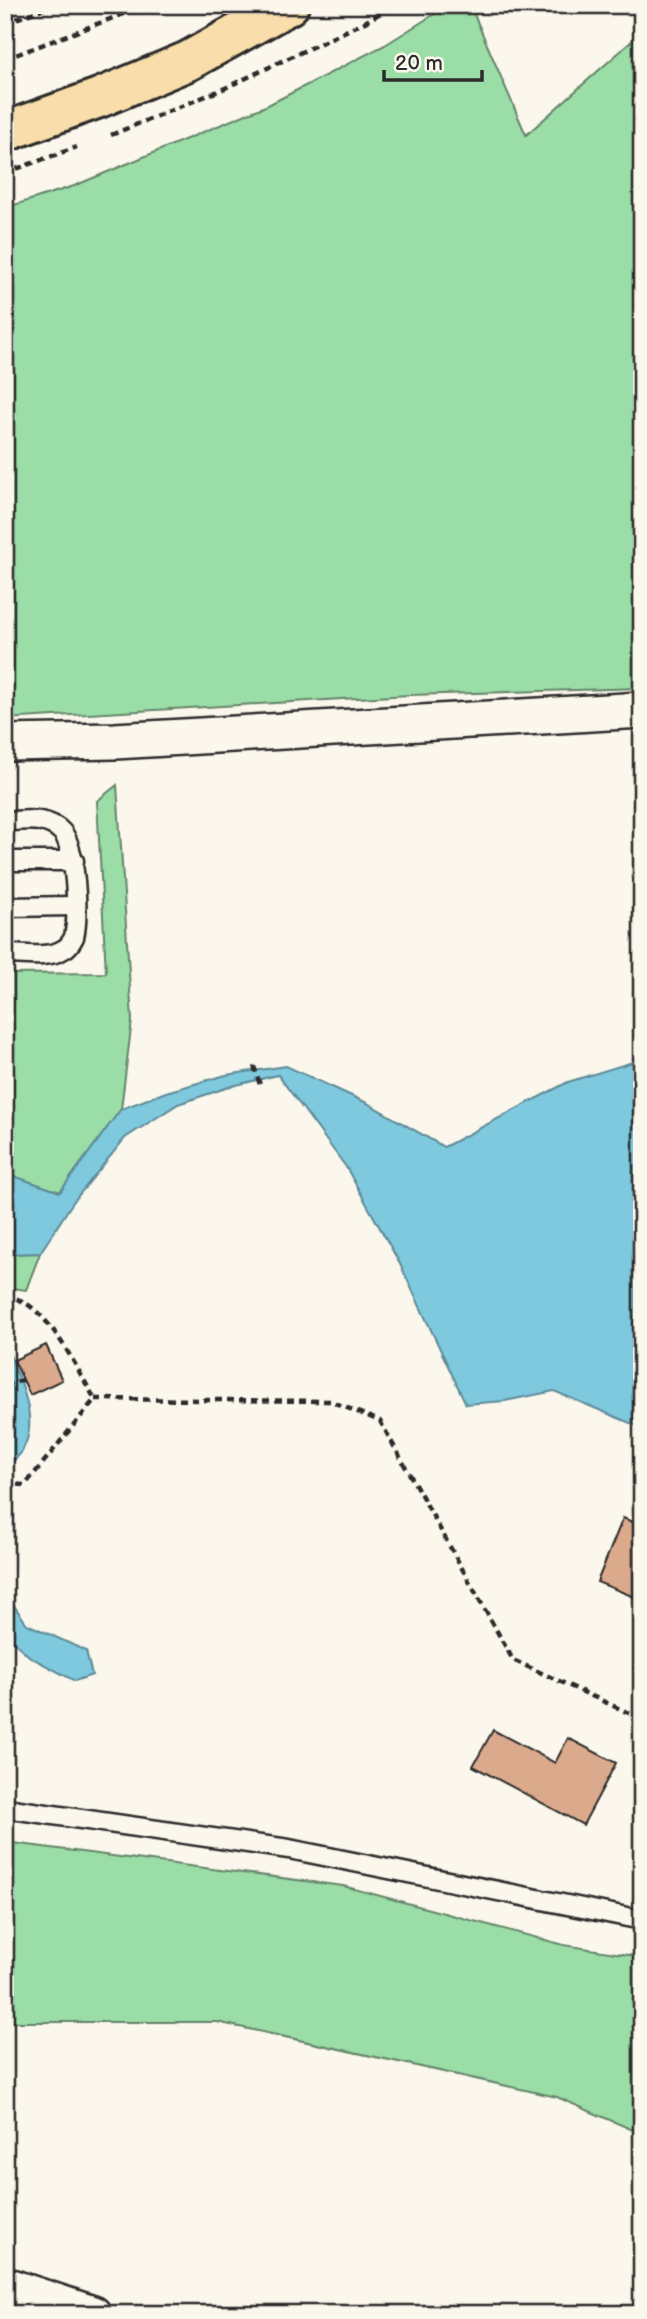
<svg xmlns="http://www.w3.org/2000/svg" width="647" height="2319" font-family="'Balsamiq Sans',sans-serif">
	<style>
		.green { fill: #9bdda7; stroke: #638469; stroke-width: 2 }
		.water { fill: #7fc9df; stroke: #5d8a97; stroke-width: 2 }
		.building { fill: #dbaa8d; stroke: #2b2b2b; stroke-width: 2 }
		.lines { fill: none; stroke-linecap: round; stroke-linejoin: round }
		.lane-casing { stroke: #2b2b2b; stroke-width: 23 }
		.street-casing { stroke: #2b2b2b; stroke-width: 40 }
		.primary-casing { stroke: #2b2b2b; stroke-width: 44 }
		.path { stroke: #2b2b2b; stroke-width: 4.5; stroke-dasharray: 7 5; stroke-linecap: butt }
		.lane { stroke: #fbf7ec; stroke-width: 18 }
		.street { stroke: #fbf7ec; stroke-width: 35 }
		.primary { stroke: #f9deab; stroke-width: 38 }
	</style>
	<rect width="100%" height="100%" fill="#fbf7ec"/>
	<filter id="ink" filterUnits="userSpaceOnUse"><feTurbulence type="fractalNoise" baseFrequency=".0143" numOctaves="2"/><feDisplacementMap in="SourceGraphic" scale="14" xChannelSelector="R" yChannelSelector="G"/><feConvolveMatrix kernelMatrix="1 2 1 2 8 2 1 2 1" color-interpolation-filters="sRGB"/></filter>
	<g filter="url(#ink)">
		<g class="green">
			<polygon points="449,5 470,5 526,135 642,32 642,688 409,695 5,719 5,208 74,186 268,105 385,45"/>
			<polygon points="117,785 132,1020 121,1109 60,1192 16,1177 5,1177 5,974 106,973 97,801"/>
			<polygon points="40,1253 26,1290 5,1287 5,1254"/>
			<polygon points="5,1842 343,1886 564,1945 642,1957 642,2134 557,2097 217,2022 13,2022 5,2025"/>
		</g>
		<g class="water">
			<polygon points="642,1059 642,1428 554,1391 505,1401 466,1404 399,1262 346,1167 278,1075 232,1086 178,1104 125,1138 73,1202 40,1253 5,1254 5,1177 16,1177 60,1192 121,1109 166,1092 226,1075 286,1066 367,1103 444,1147 568,1082"/>
			<path d="M5 1342C16 1373 40 1415 24 1447 20 1456 15 1462 5 1464Z"/>
			<polygon points="5,1593 27,1624 86,1651 92,1675 75,1681 30,1657 5,1634"/>
		</g>
		<g class="building">
			<polygon points="46,1345 62,1380 30,1395 14,1360"/>
			<polygon points="623,1518 642,1526 642,1600 597,1582"/>
			<polygon points="493,1730 555,1763 568,1738 616,1763 583,1825 473,1766"/>
		</g>
		<g class="lines">
			<defs>
				<g id="lane">
					<path d="M5 821C24 821 47 816 62 832 76 847 79 916 74 937 72 941 68 947 64 949 49 959 22 954 5 954"/>
					<polyline points="5,861 74,861"/>
					<polyline points="5,907 75,906"/>
					<polyline points="5,1808 289,1849 642,1920"/>
				</g>
				<g id="street">
					<polyline points="5,743 115,741 642,710"/>
					<polyline points="5,2285 93,2314"/>
				</g>
				<polyline id="primary" points="5,132 99,98 188,61 289,5"/>
			</defs>
			<use href="#lane" class="lane-casing"/>
			<use href="#street" class="street-casing"/>
			<use href="#primary" class="primary-casing"/>
			<g class="path">
				<polyline points="5,10 11,5"/>
				<polyline points="5,23 53,5"/>
				<polyline points="5,59 147,5"/>
				<polyline points="111,135 223,89 365,22 394,5"/>
				<polyline points="5,173 77,147"/>
				<polyline points="254,1066 260,1085"/>
				<path d="M5 1296C46 1299 75 1367 95 1399"/>
				<polyline points="5,1386 23,1380"/>
				<polyline points="95,1399 330,1401 380,1421 513,1660 642,1719"/>
				<polyline points="5,1484 25,1485 95,1399"/>
				<polyline points="638,1718 639,1662 642,1651"/>
			</g>
			<use href="#lane" class="lane"/>
			<use href="#street" class="street"/>
			<use href="#primary" class="primary"/>
		</g>
	</g>
	<rect width="647" height="2319" fill="none" stroke="#fbf7ec" stroke-width="28"/>
	<rect x="14" y="14" width="619" height="2291" fill="none" stroke="#2b2b2b" stroke-width="2.5" filter="url(#ink)"/>
	<path d="M384 70v10h98v-10" fill="none" stroke="#2b2b2b" stroke-width="3.5"/>
	<text x="395" y="70" font-size="21" fill="#2b2b2b" stroke="#fbf7ec" stroke-width="5" paint-order="stroke">20 m</text>
</svg>
